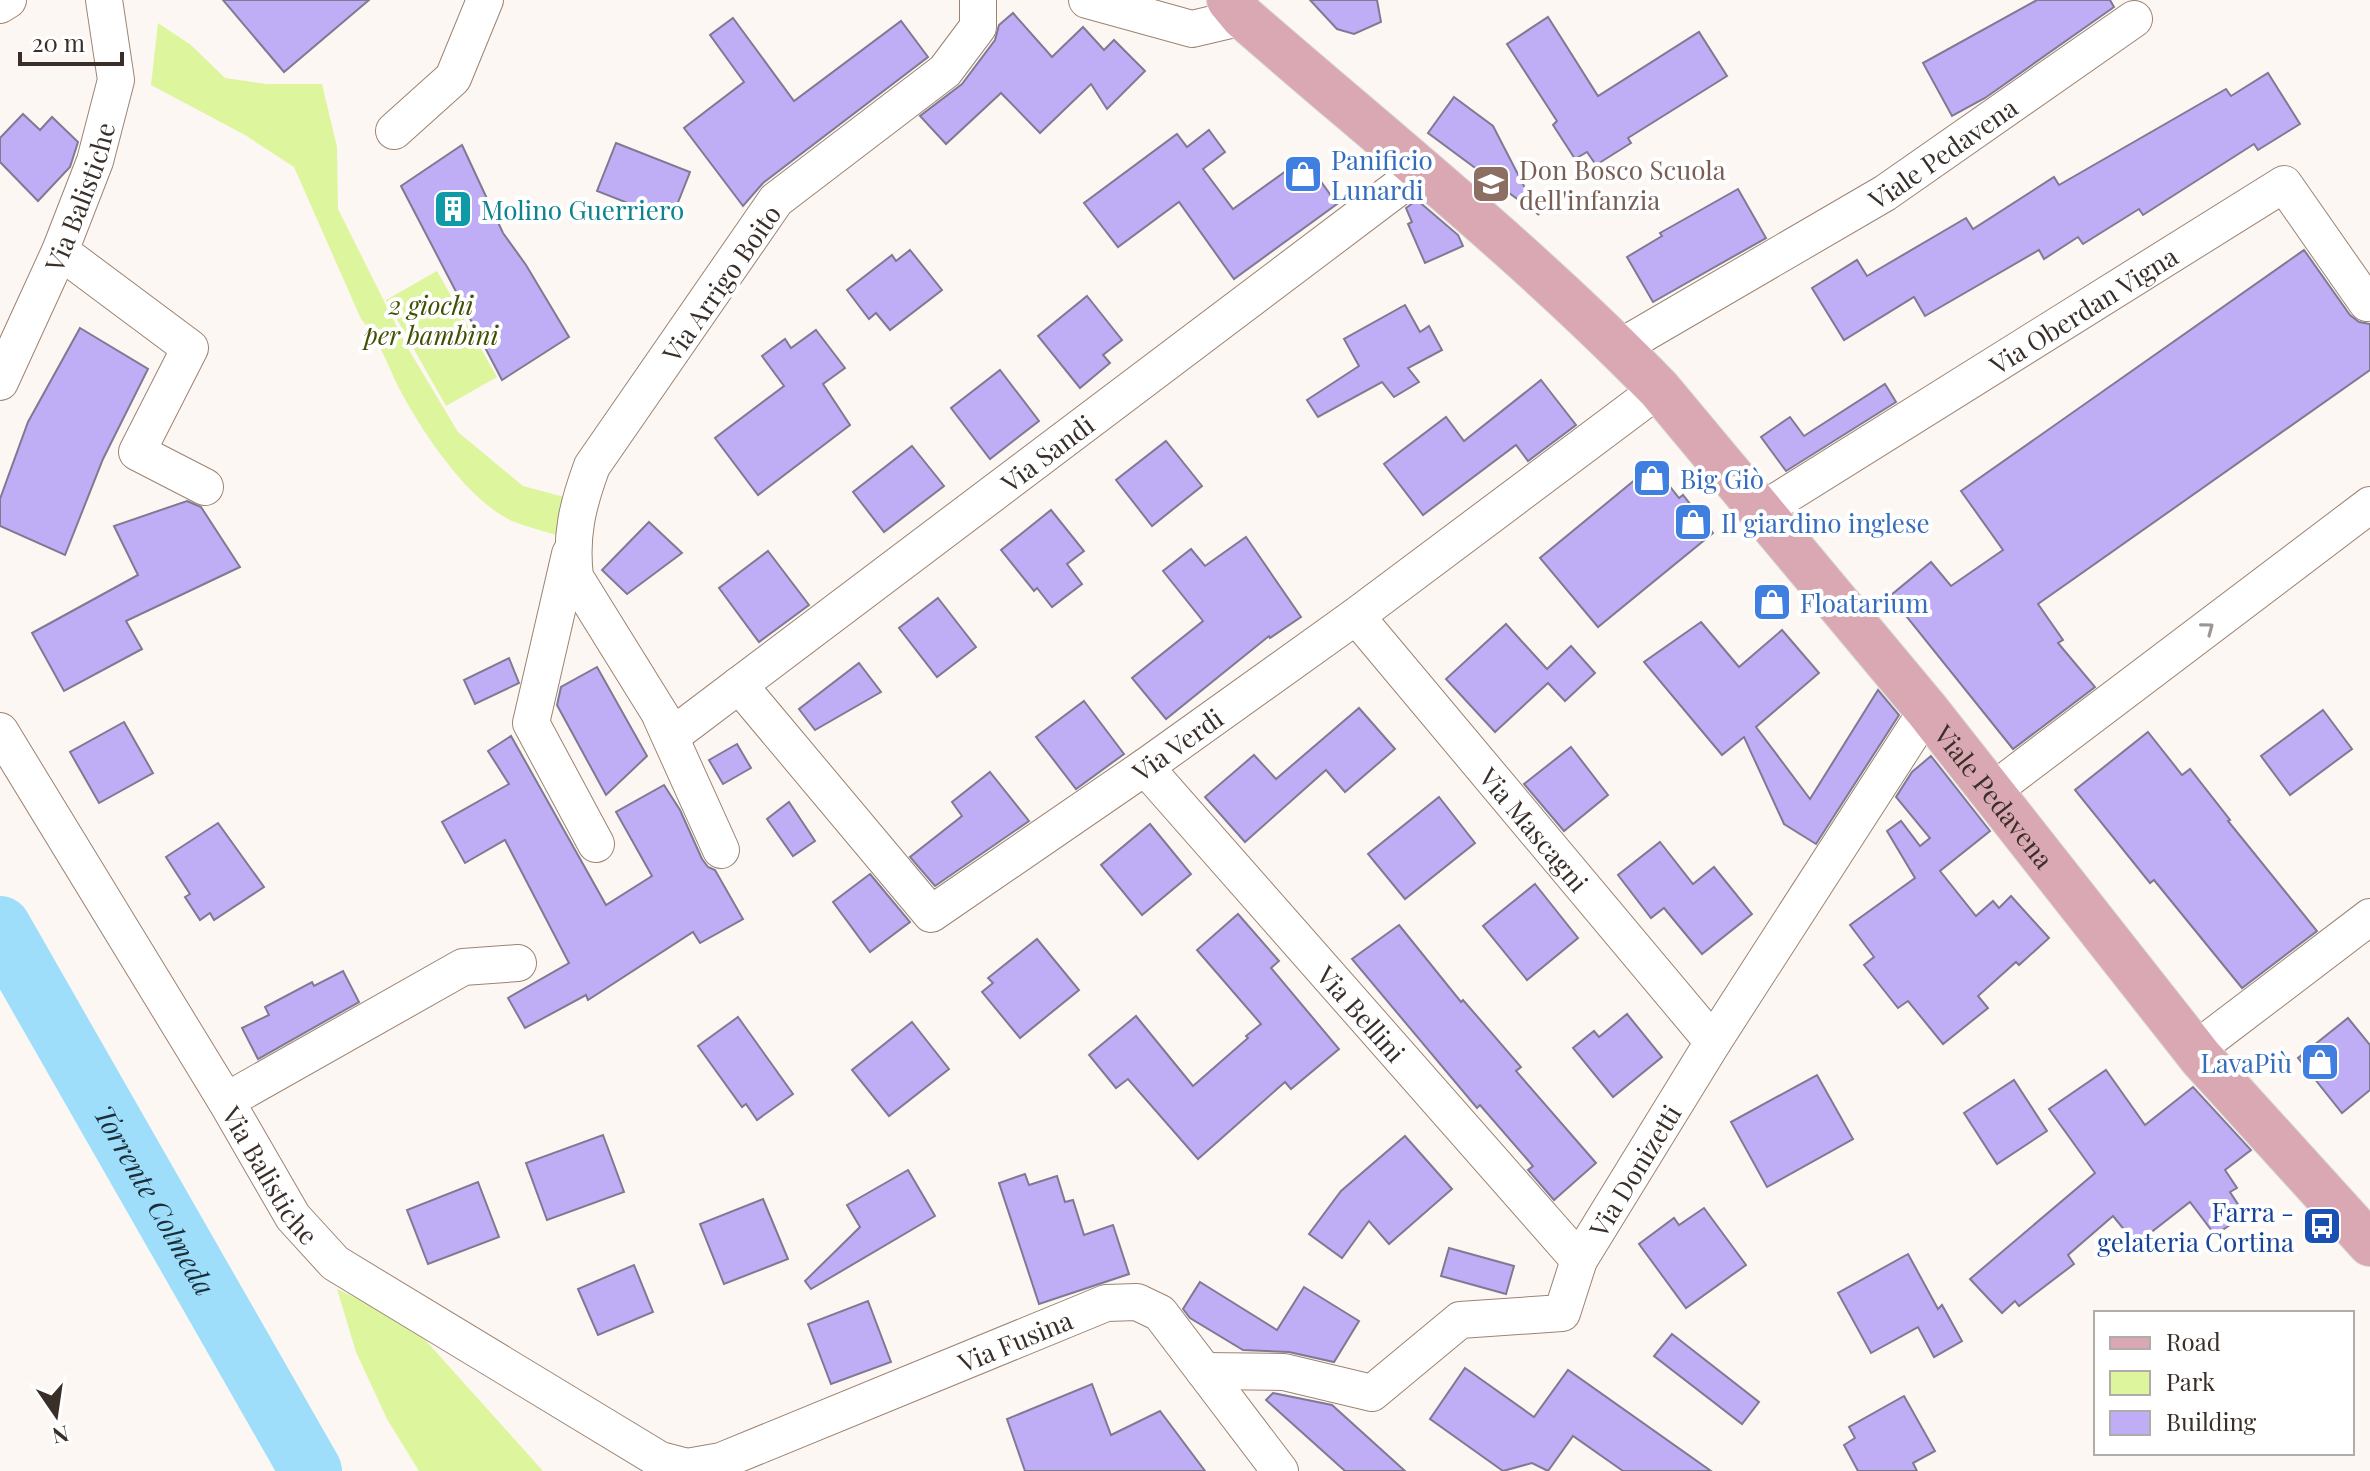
<svg xmlns="http://www.w3.org/2000/svg" width="2370" height="1471" font-family="'Playfair Display',serif">
	<style>
		.green { fill: #ddf59d }
		.lines { fill: none; stroke-linecap: round; stroke-linejoin: round }
		.river { stroke: #9fdefb; stroke-width: 62 }
		.building { fill: #bfaef5; stroke: #7f7a93; stroke-width: 2 }
		.minor-casing { stroke: #9c8373; stroke-width: 38 }
		.major-casing { stroke: #d7d5d4; stroke-width: 46 }
		.minor { stroke: #fff; stroke-width: 36 }
		.major { stroke: #d9a8b3; stroke-width: 44 }
		.oneway { stroke: #9c9794 }
		.labels { text-anchor: middle; dominant-baseline: central; stroke-width: 8; stroke-linejoin: round; paint-order: stroke }
		.street-label { font-size: 26px; fill: #392f28; stroke: #fff }
		.shop-label { font-size: 26px; fill: #366cbe; stroke: #fff; text-anchor: start }
		.education-label { font-size: 26px; fill: #785e54; stroke: #fff; text-anchor: start }
		.culture-label { font-size: 26px; fill: #0d838f; stroke: #fff; text-anchor: start }
		.park-label { font-size: 26px; font-style: italic; fill: #404f04; stroke: #fff }
		.transit-label { font-size: 26px; fill: #164399; stroke: #fff; text-anchor: end }
		.water-label { font-size: 28px; font-style: italic; fill: #1b2f38; stroke: #fff }
	</style>
	<rect width="100%" height="100%" fill="#fdf7f3"/>
	<g class="green">
		<path d="M158 23 191 45 225 78 266 84H322L337 147 338 209 406 345 458 432 523 486 572 499 560 536C544 531 527 527 512 521 467 500 423 433 400 390 387 365 380 340 361 319L294 167 245 135 151 85Z"/>
		<polygon points="437,271 497,377 446,406 386,300"/>
		<polygon points="337,1289 409,1322 543,1471 419,1471 387,1419 356,1352"/>
	</g>
	<g class="lines">
		<path class="river" id="s1" d="M0 927 311 1471"/>
	</g>
	<g class="building">
		<polygon points="223,0 369,0 284,72"/>
		<polygon points="1310,0 1377,0 1381,22 1354,34 1337,29"/>
		<polygon points="2037,0 2110,0 2114,7 1985,98 1952,116 1923,63"/>
		<polygon points="1013,13 1052,57 1083,27 1104,50 1114,40 1145,71 1107,109 1091,84 1040,133 1001,93 946,144 920,116 962,84 995,40 999,25"/>
		<polygon points="1548,17 1598,96 1699,32 1727,76 1628,138 1631,143 1596,165 1587,152 1575,159 1553,125 1557,121 1507,44"/>
		<polygon points="733,18 794,101 901,21 928,57 763,183 743,206 684,128 744,82 710,35"/>
		<polygon points="2268,73 2300,124 2258,150 2254,144 2143,215 2139,209 2083,244 2078,237 2044,259 2039,250 1925,316 1914,297 1844,340 1812,288 1857,260 1867,276 1966,218 1973,229 2054,177 2059,185 2226,89 2231,96"/>
		<polygon points="1454,97 1493,126 1539,215 1428,133"/>
		<polygon points="23,114 40,130 52,117 78,142 70,167 38,201 0,162 0,138"/>
		<polygon points="1209,130 1225,152 1203,169 1233,209 1304,158 1337,204 1234,279 1179,202 1118,247 1084,203 1177,134 1187,147"/>
		<polygon points="616,143 690,172 671,220 597,191"/>
		<polygon points="462,145 503,233 526,265 569,337 502,380 401,186"/>
		<polygon points="1738,189 1766,238 1653,302 1627,257 1662,236 1660,233"/>
		<polygon points="1417,200 1458,235 1463,246 1425,263 1408,224 1412,222 1406,208"/>
		<polygon points="910,250 942,290 890,330 876,313 869,319 847,290 892,255 896,261"/>
		<polygon points="2304,250 2350,315 2359,322 2370,324 2370,370 2038,604 2063,640 2058,643 2095,687 2013,749 1890,596 1931,562 1951,586 2003,550 1961,491"/>
		<polygon points="1087,296 1122,340 1103,355 1110,363 1080,388 1038,336"/>
		<polygon points="1405,305 1420,332 1429,326 1442,350 1408,368 1419,382 1394,397 1382,382 1318,417 1307,400 1359,366 1344,339"/>
		<polygon points="80,328 148,369 103,459 65,555 0,526 0,499 28,422"/>
		<polygon points="816,330 845,368 823,384 850,425 758,495 715,438 784,386 762,356 785,339 791,348"/>
		<polygon points="1000,370 1039,421 990,459 951,408"/>
		<polygon points="1541,380 1576,425 1528,461 1516,445 1423,515 1384,464 1446,417 1464,441"/>
		<polygon points="1885,384 1896,402 1786,471 1761,437 1790,417 1804,436"/>
		<polygon points="1166,441 1202,486 1152,526 1116,480"/>
		<polygon points="912,446 944,486 884,532 853,492"/>
		<polygon points="1653,465 1679,498 1683,495 1713,533 1598,627 1540,558"/>
		<polygon points="187,501 201,507 240,567 126,621 142,649 64,691 32,633 138,575 114,526"/>
		<polygon points="1051,510 1084,551 1067,564 1082,584 1052,607 1037,588 1034,591 1001,550"/>
		<polygon points="649,522 682,553 627,594 602,570"/>
		<polygon points="1246,537 1301,617 1270,638 1269,636 1166,719 1132,678 1203,621 1163,571 1191,549 1205,566"/>
		<polygon points="768,551 809,605 759,642 719,588"/>
		<polygon points="938,598 976,647 937,677 899,628"/>
		<polygon points="1701,622 1739,667 1782,630 1819,673 1756,727 1810,799 1878,690 1899,715 1816,844 1784,824 1744,737 1722,755 1644,662"/>
		<polygon points="1506,624 1547,669 1571,646 1595,673 1565,701 1548,683 1495,732 1446,679"/>
		<polygon points="509,658 519,683 475,704 464,680"/>
		<polygon points="859,663 881,692 815,730 799,709"/>
		<polygon points="597,667 647,756 606,795 557,705 561,687"/>
		<polygon points="1084,701 1124,754 1076,789 1036,737"/>
		<polygon points="1359,708 1395,749 1345,792 1326,770 1245,842 1205,797 1254,755 1276,779"/>
		<polygon points="2323,710 2352,749 2290,795 2261,756"/>
		<polygon points="124,722 153,773 99,803 70,752"/>
		<polygon points="2148,732 2182,775 2190,769 2230,820 2228,821 2317,931 2242,988 2154,880 2150,883 2075,790"/>
		<polygon points="511,736 606,905 652,876 616,812 664,785 680,810 702,859 708,867 715,870 743,919 700,943 693,932 588,1000 586,995 525,1028 508,998 569,963 505,840 465,863 442,822 509,784 488,751"/>
		<polygon points="737,744 751,768 723,784 709,760"/>
		<polygon points="1571,747 1608,795 1564,831 1524,784"/>
		<polygon points="1931,756 1990,831 1940,871 1976,916 1993,901 1999,908 2011,896 2049,938 2019,965 2016,962 1978,996 1988,1008 1943,1044 1908,1001 1898,1008 1864,965 1874,957 1850,925 1915,878 1887,831 1901,821 1920,846 1930,838 1896,797 1912,772"/>
		<polygon points="990,772 1029,821 935,886 910,857 962,816 952,802"/>
		<polygon points="1439,797 1475,843 1405,899 1368,854"/>
		<polygon points="789,802 815,841 793,856 767,819"/>
		<polygon points="218,823 264,887 214,920 210,913 200,920 185,897 190,894 166,857"/>
		<polygon points="1150,824 1191,874 1142,915 1101,865"/>
		<polygon points="1660,842 1693,884 1714,867 1752,914 1702,954 1664,908 1651,918 1618,875"/>
		<polygon points="870,874 910,922 870,952 833,902"/>
		<polygon points="1535,884 1578,938 1527,980 1483,926"/>
		<polygon points="1238,914 1279,961 1271,968 1339,1049 1291,1089 1285,1082 1198,1159 1128,1079 1116,1088 1089,1055 1136,1016 1193,1086 1248,1038 1246,1036 1261,1024 1197,950"/>
		<polygon points="1399,925 1461,1002 1463,1000 1521,1067 1516,1071 1596,1163 1554,1200 1528,1170 1533,1166 1480,1105 1477,1108 1352,959"/>
		<polygon points="1037,939 1079,990 1020,1038 982,992 993,983 988,978"/>
		<polygon points="343,971 359,1002 258,1059 242,1028 269,1015 265,1007 312,982 314,986"/>
		<polygon points="1627,1014 1662,1057 1613,1097 1573,1048 1594,1031 1599,1037"/>
		<polygon points="738,1017 793,1094 757,1120 746,1104 742,1107 698,1046"/>
		<polygon points="2348,1018 2370,1045 2370,1090 2342,1113 2298,1058"/>
		<polygon points="912,1022 949,1069 889,1116 852,1070"/>
		<polygon points="2106,1070 2145,1125 2193,1087 2251,1150 2225,1170 2237,1188 2230,1192 2245,1215 2215,1235 2190,1202 2136,1244 2113,1216 2068,1255 2074,1264 2019,1306 2015,1301 2002,1313 1970,1279 2095,1173 2049,1109"/>
		<polygon points="1817,1075 1853,1139 1767,1187 1731,1122"/>
		<polygon points="2014,1080 2047,1131 1997,1164 1964,1113"/>
		<polygon points="603,1135 624,1192 547,1220 526,1163"/>
		<polygon points="1405,1136 1452,1189 1389,1244 1369,1221 1342,1258 1309,1234 1341,1191"/>
		<polygon points="908,1170 935,1216 811,1289 805,1281 860,1227 847,1205"/>
		<polygon points="1025,1174 1029,1185 1057,1176 1065,1202 1073,1200 1084,1235 1113,1225 1129,1274 1039,1304 999,1183"/>
		<polygon points="478,1182 499,1237 428,1264 407,1210"/>
		<polygon points="763,1199 788,1259 724,1284 700,1224"/>
		<polygon points="1704,1208 1746,1265 1686,1308 1639,1244 1674,1218 1679,1225"/>
		<polygon points="1449,1248 1514,1266 1506,1294 1441,1276"/>
		<polygon points="1908,1254 1938,1309 1942,1305 1962,1341 1934,1357 1918,1327 1871,1353 1838,1293"/>
		<polygon points="634,1265 653,1312 598,1335 578,1289"/>
		<polygon points="1200,1282 1277,1330 1304,1287 1359,1321 1334,1362 1289,1352 1243,1350 1190,1318 1183,1309"/>
		<polygon points="868,1301 891,1362 831,1384 808,1324"/>
		<polygon points="1672,1334 1759,1402 1742,1424 1654,1356"/>
		<polygon points="1465,1368 1534,1417 1568,1370 1711,1471 1623,1471 1573,1436 1548,1471 1532,1463 1503,1471 1430,1419"/>
		<polygon points="1092,1384 1111,1435 1160,1411 1205,1471 1025,1471 1007,1419"/>
		<polygon points="1273,1393 1332,1405 1405,1471 1345,1471 1266,1400"/>
		<polygon points="1904,1396 1935,1451 1913,1463 1917,1471 1858,1471 1844,1445 1855,1438 1849,1427"/>
	</g>
	<g class="lines">
		<defs>
			<g id="minor">
				<path id="s2" d="M978 0V27L945 71 776 200 592 466C578 504 570 535 575 577L673 735 1420 171"/>
				<polyline points="1087,0 1192,29 1243,17"/>
				<polyline points="0,5 8,0"/>
				<polyline points="394,131 453,78 485,0"/>
				<polyline points="60,251 190,348 137,452 205,487"/>
				<path id="s3" d="M1619 348 1885 193 2134 19"/>
				<path id="s4" d="M0 382 60 251 95 161 116 80 104 0"/>
				<path id="s5" d="M1761 511 2284 184 2367 303"/>
				<polyline points="570,554 531,723 596,844"/>
				<path id="s6" d="M1356 616 1713 1042"/>
				<path id="s7" d="M739 685 931 914 1145 767 1356 616 1659 389"/>
				<polyline points="661,717 721,850"/>
				<path id="s8" d="M0 731 226 1101 293 1217 335 1263 660 1460 687 1467 721 1461 1106 1303 1137 1302 1160 1313 1280 1471"/>
				<path id="s9" d="M1145 767 1579 1260"/>
				<polyline points="1991,792 2370,505"/>
				<polyline points="2195,1050 2370,917"/>
				<polyline points="226,1101 463,967 518,963"/>
				<path id="s10" d="M1204 1371 1284 1372 1372 1393 1460 1320 1562 1313 1579 1260 1713 1042 1927 710"/>
			</g>
			<g id="major">
				<path id="s11" d="M1229 0 1243 17C1383 139 1529 255 1659 389L1927 710 2201 1058 2370 1244"/>
			</g>
		</defs>
		<use href="#minor" class="minor-casing"/>
		<use href="#major" class="major-casing"/>
		<use href="#minor" class="minor"/>
		<use href="#major" class="major"/>
	</g>
	<defs><path id="oneway-chevron" d="M-2-3.5L2.5 0L-2 3.5" fill="none" stroke-width="1.6" stroke-linecap="round" stroke-linejoin="round" transform="scale(2)"/></defs>
	<use class="oneway" href="#oneway-chevron" transform="translate(2208 628) rotate(-37)"/>
	<defs>
		<symbol id="shop-square" viewBox="-11 -11 22 22"><rect x="-9" y="-9" width="18" height="18" rx="4" fill="#3f7fe0" stroke="#fff"/><path d="M-5-2.5h2.3a2.7 3.5 0 0 1 5.4 0H5L5.5 6h-11ZM-1.5-2.5h3a1.5 2.3 0 0 0-3 0Z" fill="#fff"/></symbol>
		<symbol id="school-square" viewBox="-11 -11 22 22"><rect x="-9" y="-9" width="18" height="18" rx="4" fill="#8d6e63" stroke="#fff"/><path d="M0-5L7-2L0 1L-7-2ZM-4 1L0 2.5L4 1V4Q0 6-4 4Z" fill="#fff"/></symbol>
		<symbol id="building-square" viewBox="-11 -11 22 22"><rect x="-9" y="-9" width="18" height="18" rx="4" fill="#0f9aa8" stroke="#fff"/><path d="M-4-6H4V6H1V3H-1V6H-4ZM-2.5-4.3h1.7v1.8h-1.7ZM.8-4.3h1.7v1.8H.8ZM-2.5-1h1.7V.8h-1.7ZM.8-1h1.7V.8H.8Z" fill="#fff"/></symbol>
		<symbol id="bus-square" viewBox="-11 -11 22 22"><rect x="-9" y="-9" width="18" height="18" rx="4" fill="#1a4fb4" stroke="#fff"/><path d="M-5-6H5V4H4V6H2V4H-2V6H-4V4H-5ZM-3.5-4V0h7V-4ZM-3.5 1.2v1.5H-2V1.2ZM2 1.2v1.5H3.5V1.2Z" fill="#fff"/></symbol>
	</defs>
	<g fill-rule="evenodd">
		<use href="#shop-square" x="1281" y="152" width="44" height="44"/>
		<use href="#school-square" x="1469" y="162" width="44" height="44"/>
		<use href="#building-square" x="431" y="187" width="44" height="44"/>
		<use href="#shop-square" x="1630" y="456" width="44" height="44"/>
		<use href="#shop-square" x="1671" y="500" width="44" height="44"/>
		<use href="#shop-square" x="1750" y="580" width="44" height="44"/>
		<use href="#shop-square" x="2298" y="1040" width="44" height="44"/>
		<use href="#bus-square" x="2300" y="1204" width="44" height="44"/>
	</g>
	<g class="labels">
		<g class="street-label">
			<text stroke="none"><textPath href="#s3" startOffset="378">Viale Pedavena</textPath></text>
			<text stroke="none"><textPath href="#s4" startOffset="202">Via Balistiche</textPath></text>
			<text transform="translate(721 283) rotate(-55)">Via Arrigo Boito</text>
			<text stroke="none"><textPath href="#s5" startOffset="380">Via Oberdan Vigna</textPath></text>
			<text stroke="none"><textPath href="#s2" startOffset="1386">Via Sandi</textPath></text>
			<text stroke="none"><textPath href="#s7" startOffset="598">Via Verdi</textPath></text>
			<text stroke="none"><textPath href="#s11" startOffset="1108">Viale Pedavena</textPath></text>
			<text stroke="none"><textPath href="#s6" startOffset="278">Via Mascagni</textPath></text>
			<text stroke="none"><textPath href="#s9" startOffset="328">Via Bellini</textPath></text>
			<text stroke="none"><textPath href="#s10" startOffset="548">Via Donizetti</textPath></text>
			<text stroke="none"><textPath href="#s8" startOffset="520">Via Balistiche</textPath></text>
			<text stroke="none"><textPath href="#s8" startOffset="1390">Via Fusina</textPath></text>
		</g>
		<g class="shop-label">
			<text x="1331" y="159">Panificio<tspan x="1331" dy="30">Lunardi</tspan></text>
			<text x="1680" y="478">Big Giò</text>
			<text x="1721" y="522">Il giardino inglese</text>
			<text x="1800" y="602">Floatarium</text>
			<text x="2292" y="1062" text-anchor="end">LavaPiù</text>
		</g>
		<g class="education-label">
			<text x="1519" y="169">Don Bosco Scuola<tspan x="1519" dy="30">dell'infanzia</tspan></text>
		</g>
		<g class="culture-label">
			<text x="481" y="209">Molino Guerriero</text>
		</g>
		<g class="park-label">
			<text x="431" y="304">2 giochi<tspan x="431" dy="30">per bambini</tspan></text>
		</g>
		<g class="transit-label">
			<text x="2294" y="1211">Farra -<tspan x="2294" dy="30">gelateria Cortina</tspan></text>
		</g>
		<g class="water-label">
			<text stroke="none"><textPath href="#s1" startOffset="314">Torrente Colmeda</textPath></text>
		</g>
	</g>
	<rect x="2094" y="1311" width="260" height="144" fill="#ffffff" stroke="#b0aca9" stroke-width="2"/>
	<rect x="2110" y="1337" width="40" height="12" fill="#d9a8b3" stroke="#b0aca9" stroke-width="2"/>
	<text x="2166" y="1351" font-size="24" fill="#392f28">Road</text>
	<rect x="2110" y="1371" width="40" height="24" fill="#ddf59d" stroke="#b0aca9" stroke-width="2"/>
	<text x="2166" y="1391" font-size="24" fill="#392f28">Park</text>
	<rect x="2110" y="1411" width="40" height="24" fill="#bfaef5" stroke="#b0aca9" stroke-width="2"/>
	<text x="2166" y="1431" font-size="24" fill="#392f28">Building</text>
	<g transform="translate(56 1415) rotate(167)" stroke="#ffffff" stroke-width="6" paint-order="stroke">
	<path d="M0-6L14 30L0 20L-14 30Z" fill="#392f28"/>
	<text y="-12" font-size="22" font-weight="bold" text-anchor="middle" fill="#392f28">N</text>
	</g>
	<path d="M20 52v12h102v-12" fill="none" stroke="#392f28" stroke-width="4"/>
	<text x="32" y="52" font-size="24" fill="#392f28" stroke="#ffffff" stroke-width="6" paint-order="stroke">20 m</text>
</svg>
